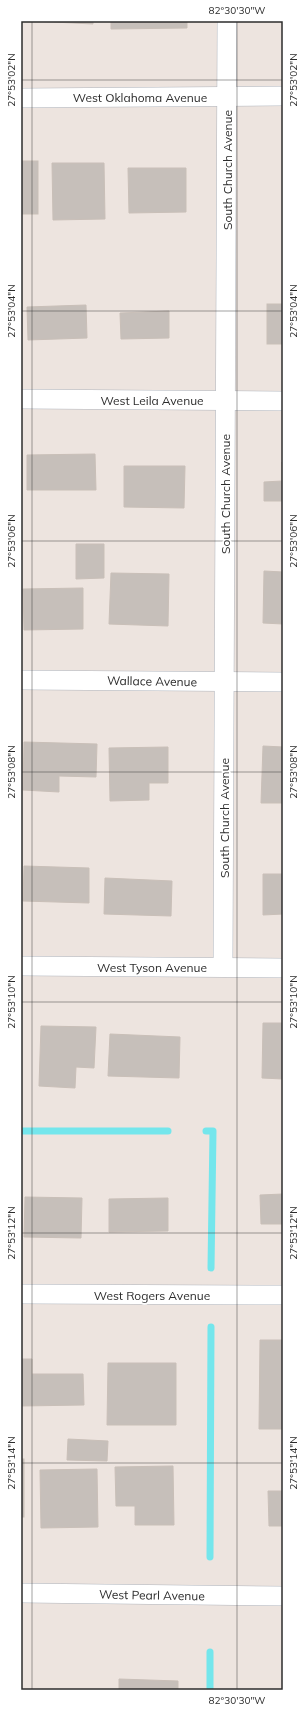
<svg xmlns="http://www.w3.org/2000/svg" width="304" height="1711" font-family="Mulish,sans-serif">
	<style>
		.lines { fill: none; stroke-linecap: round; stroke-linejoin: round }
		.stream { stroke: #74e6ec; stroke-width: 7 }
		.building { fill: #c6bfba; stroke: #c9bfb8 }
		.minor-casing { stroke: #afb4bc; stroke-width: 20 }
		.minor { stroke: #fff; stroke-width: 19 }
		.ticks { fill: none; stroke: #2c2c2c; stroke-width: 1; stroke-opacity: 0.45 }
		.labels { text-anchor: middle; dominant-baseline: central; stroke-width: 3.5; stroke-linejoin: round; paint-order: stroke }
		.street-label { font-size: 12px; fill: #2c2c2c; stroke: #fff }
		.neatline { fill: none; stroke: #2c2c2c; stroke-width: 1.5 }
		.ticks-label { font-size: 10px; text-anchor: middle; fill: #2c2c2c }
	</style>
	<rect width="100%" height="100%" fill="#ede4df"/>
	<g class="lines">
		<g class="stream">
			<polyline points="21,1131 168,1131"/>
			<polyline points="206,1131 213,1131 211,1268"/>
			<polyline points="210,1557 211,1327"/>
			<polyline points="210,1690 210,1652"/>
		</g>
	</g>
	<g class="building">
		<polygon points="33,21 93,21 93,24"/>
		<polygon points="111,21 187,21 187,28 111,29"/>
		<rect x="21" y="161" width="17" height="53"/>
		<polygon points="52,163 104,163 105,219 53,220"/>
		<polygon points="128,168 186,168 186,212 129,213"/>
		<rect x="267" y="304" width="16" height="40"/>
		<polygon points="86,305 87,338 28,340 27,307"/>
		<polygon points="169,311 169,338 121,339 120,313"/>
		<polygon points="95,454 96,490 27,490 27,455"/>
		<polygon points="282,462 283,501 264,501 264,482 282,481"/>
		<polygon points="124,466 185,466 184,508 124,507"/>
		<polygon points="76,544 104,544 104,578 76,579"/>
		<polygon points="264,571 283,572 283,624 263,623"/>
		<polygon points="111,573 169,574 168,626 109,624"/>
		<polygon points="83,588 83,629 24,630 23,589"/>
		<polygon points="24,742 97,744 96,777 59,776 59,792 23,790"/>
		<polygon points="263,746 283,747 283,803 261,803"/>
		<polygon points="168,747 168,783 149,783 149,800 110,801 109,748"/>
		<polygon points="24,866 89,868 89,903 23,901"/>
		<polygon points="263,874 283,874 283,914 263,915"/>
		<polygon points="105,878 172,881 171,916 104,914"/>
		<polygon points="263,1023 283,1023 283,1079 262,1078"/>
		<polygon points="41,1026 96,1027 94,1068 76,1067 75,1088 39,1086"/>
		<polygon points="110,1034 180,1037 179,1078 108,1076"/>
		<polygon points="283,1194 283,1224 261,1224 260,1195"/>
		<polygon points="25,1197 82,1198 81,1238 24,1237"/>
		<polygon points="168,1198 168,1231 109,1232 109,1199"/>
		<polygon points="260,1340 283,1340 283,1429 259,1429"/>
		<polygon points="21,1359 32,1359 32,1374 83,1374 84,1405 21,1406"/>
		<polygon points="108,1363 176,1363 176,1425 107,1425"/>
		<polygon points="68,1439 108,1441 107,1461 67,1460"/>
		<rect x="21" y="1459" width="3" height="58"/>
		<polygon points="173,1466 174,1525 135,1525 135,1506 116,1506 115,1467"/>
		<polygon points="97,1469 98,1527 41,1528 40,1470"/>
		<polygon points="268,1491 283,1491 283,1526 269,1526"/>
		<polygon points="119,1679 178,1681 178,1690 119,1690"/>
	</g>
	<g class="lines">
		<defs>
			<g id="minor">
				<polyline points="21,98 283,96"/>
				<polyline points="21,399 283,401"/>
				<polyline points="21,680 283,682"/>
				<polyline points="21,966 283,968"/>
				<polyline points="223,967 227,21"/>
				<polyline points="21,1294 283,1295"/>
				<polyline points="21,1593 283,1596"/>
			</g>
		</defs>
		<use href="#minor" class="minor-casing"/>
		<use href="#minor" class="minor"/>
	</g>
	<path class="ticks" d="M32 21V1690M237 21V1690M21 80H283M21 311H283M21 541H283M21 772H283M21 1002H283M21 1233H283M21 1463H283"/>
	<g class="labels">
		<g class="street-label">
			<text x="140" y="97">West Oklahoma Avenue</text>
			<text transform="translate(227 170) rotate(-90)">South Church Avenue</text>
			<text x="152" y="400">West Leila Avenue</text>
			<text transform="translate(225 494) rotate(-90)">South Church Avenue</text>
			<text transform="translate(152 681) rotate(1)">Wallace Avenue</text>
			<text transform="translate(224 818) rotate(-90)">South Church Avenue</text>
			<text x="152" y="967">West Tyson Avenue</text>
			<text x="152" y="1295">West Rogers Avenue</text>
			<text transform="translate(152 1595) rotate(1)">West Pearl Avenue</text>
		</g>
	</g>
	<rect width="304" height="1711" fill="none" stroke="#ffffff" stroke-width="44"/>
	<rect x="22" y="22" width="260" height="1667" class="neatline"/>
	<g class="ticks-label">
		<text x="237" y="14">82°30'30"W</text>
		<text transform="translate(293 80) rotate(-90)" y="4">27°53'02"N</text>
		<text transform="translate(11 80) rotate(-90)" y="4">27°53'02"N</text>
		<text transform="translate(11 311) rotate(-90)" y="4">27°53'04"N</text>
		<text transform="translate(293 311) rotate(-90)" y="4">27°53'04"N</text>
		<text transform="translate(11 541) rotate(-90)" y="4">27°53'06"N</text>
		<text transform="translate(293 541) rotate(-90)" y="4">27°53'06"N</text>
		<text transform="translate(11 772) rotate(-90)" y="4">27°53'08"N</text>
		<text transform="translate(293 772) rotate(-90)" y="4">27°53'08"N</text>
		<text transform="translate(11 1002) rotate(-90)" y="4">27°53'10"N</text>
		<text transform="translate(293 1002) rotate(-90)" y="4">27°53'10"N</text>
		<text transform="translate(11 1233) rotate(-90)" y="4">27°53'12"N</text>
		<text transform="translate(293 1233) rotate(-90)" y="4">27°53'12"N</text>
		<text transform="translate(293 1463) rotate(-90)" y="4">27°53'14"N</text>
		<text transform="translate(11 1463) rotate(-90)" y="4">27°53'14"N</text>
		<text x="237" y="1704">82°30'30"W</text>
	</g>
</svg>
